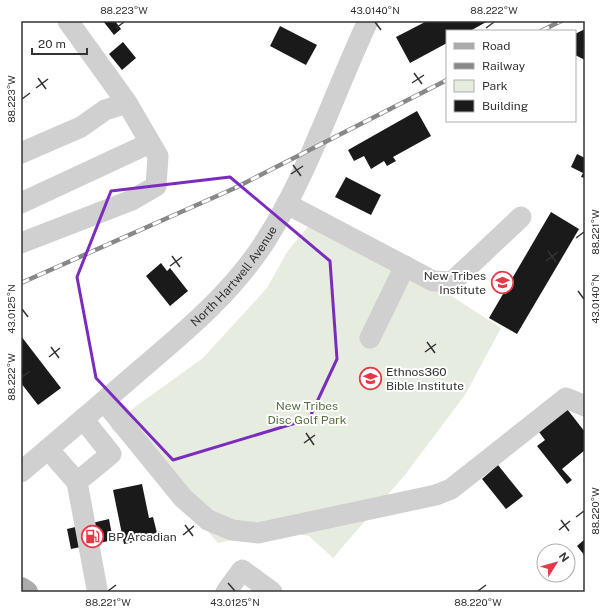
<svg xmlns="http://www.w3.org/2000/svg" width="606" height="613" font-family="'Public Sans',sans-serif">
	<style>
		.green { fill: #e6ecdf }
		.building { fill: #1a1a1a }
		.lines { fill: none; stroke-linecap: round; stroke-linejoin: round }
		.minor { stroke: #d0d0d0; stroke-width: 21 }
		.major { stroke: #ababab; stroke-width: 22 }
		.rail-casing { stroke: #888; stroke-width: 4.5 }
		.rail { stroke: #fff; stroke-width: 3; stroke-dasharray: 9; stroke-linecap: butt }
		.marked { fill: none; stroke: #7b2cbf; stroke-width: 3; stroke-linejoin: round }
		.ticks { fill: none; stroke: #333; stroke-width: 1.5 }
		.labels { text-anchor: middle; dominant-baseline: central; stroke-width: 4; stroke-linejoin: round; paint-order: stroke }
		.street-label { font-size: 12px; fill: #333; stroke: #fff }
		.poi-label { font-size: 12px; fill: #333; stroke: #fff; text-anchor: start }
		.park-label { font-size: 12px; fill: #56703f; stroke: #fff }
		.neatline { fill: none; stroke: #333; stroke-width: 1.5 }
		.ticks-label { font-size: 10px; text-anchor: middle; fill: #333 }
	</style>
	<rect width="100%" height="100%" fill="#fff"/>
	<polygon class="green" points="311,223 408,268 501,328 465,395 404,476 333,558 309,536 277,530 218,543 156,473 111,428 135,407 203,358 267,288 287,252"/>
	<g class="building">
		<polygon points="103,21 115,21 121,29 114,35"/>
		<polygon points="427,21 488,21 470,31 447,31 447,43 410,63 396,37"/>
		<polygon points="280,26 317,45 306,65 270,46"/>
		<polygon points="585,29 585,60 575,55 575,34"/>
		<polygon points="123,42 136,58 122,70 109,54"/>
		<polygon points="417,111 431,136 393,157 396,161 387,166 384,161 371,169 364,156 354,161 348,150"/>
		<polygon points="577,154 585,158 585,178 581,177 583,173 571,167"/>
		<polygon points="346,177 381,195 371,215 335,197"/>
		<polygon points="551,212 579,229 517,334 489,318"/>
		<polygon points="161,263 167,271 170,268 188,291 170,306 146,276"/>
		<polygon points="21,336 61,388 38,405 21,383"/>
		<polygon points="567,409 585,432 585,450 562,469 572,480 567,484 537,446 545,440 539,432"/>
		<polygon points="498,465 523,496 506,509 482,479"/>
		<polygon points="142,484 149,518 153,517 158,537 124,544 113,490"/>
		<polygon points="109,519 113,540 71,549 67,529"/>
		<polygon points="585,539 585,556 577,546"/>
	</g>
	<g class="lines">
		<g class="minor">
			<polyline points="21,153 81,127 105,110 127,103"/>
			<polyline points="21,203 150,143"/>
			<polyline points="287,204 433,281 452,282 521,217"/>
			<polyline points="21,243 132,200 156,186 158,156 127,103 68,21"/>
			<polyline points="370,338 405,266"/>
			<polyline points="104,401 183,498 208,520 232,530 258,533 436,495 451,489 566,398 585,406"/>
			<polyline points="83,419 111,454 77,482 97,589"/>
			<polyline points="48,449 77,482"/>
			<path id="s1" d="M21 472C61 438 101 404 140 370 186 331 233 292 266 240 309 172 334 93 368 21"/>
			<polyline points="226,592 242,570 272,592"/>
		</g>
		<polyline class="major" points="21,588 27,592"/>
		<defs>
			<g id="rail">
				<polyline points="541,31 561,21"/>
				<polyline points="21,283 235,188 447,80"/>
			</g>
		</defs>
		<use href="#rail" class="rail-casing"/>
		<use href="#rail" class="rail"/>
	</g>
	<path class="marked" d="M230 177 330 261 337 359 309 419 173 460 96 378 77 277 111 191Z"/>
	<path class="ticks" d="M375 22 381 30M116 28 124 22M486 28 494 22M414 73 422 84M38 78 46 89M412 83 424 75M36 88 48 79M22 99 30 93M293 165 301 176M291 174 303 166M576 238 584 232M548 251 556 262M172 256 180 267M546 261 558 252M170 266 182 257M578 291 584 299M22 309 28 317M427 342 435 353M51 347 59 358M425 352 436 344M49 357 60 348M22 377 30 371M306 433 314 445M304 443 315 435M576 517 584 511M561 520 569 531M185 525 193 536M559 530 570 521M183 535 194 526M228 583 235 591M108 591 116 585M478 591 486 585"/>
	<defs>
		<symbol id="school-ring" viewBox="-11 -11 22 22"><circle r="9.5" fill="#fff" stroke="#e63946" stroke-width="1.5"/><path d="M0-5L7-2L0 1L-7-2ZM-4 1L0 2.5L4 1V4Q0 6-4 4Z" fill="#e63946"/></symbol>
		<symbol id="university-ring" viewBox="-11 -11 22 22"><circle r="9.5" fill="#fff" stroke="#e63946" stroke-width="1.5"/><path d="M0-5L7-2L0 1L-7-2ZM-4 1L0 2.5L4 1V4Q0 6-4 4Z" fill="#e63946"/></symbol>
		<symbol id="fuel-ring" viewBox="-11 -11 22 22"><circle r="9.5" fill="#fff" stroke="#e63946" stroke-width="1.5"/><path d="M-5.5-6h7V0h2V4h1.3V-2.5L3-4.5l.8-.8L6-3V5H2.5V1h-1V6h-7ZM-4.2-4.7v3.2H.2V-4.7Z" fill="#e63946"/></symbol>
	</defs>
	<g fill-rule="evenodd">
		<use href="#school-ring" x="490" y="270" width="25" height="25"/>
		<use href="#university-ring" x="358" y="366" width="25" height="25"/>
		<use href="#fuel-ring" x="80" y="524" width="25" height="25"/>
	</g>
	<g class="labels">
		<g class="street-label">
			<text stroke="none"><textPath href="#s1" startOffset="290">North Hartwell Avenue</textPath></text>
		</g>
		<g class="poi-label">
			<text x="486" y="276" text-anchor="end">New Tribes<tspan x="486" dy="14">Institute</tspan></text>
			<text x="386" y="372">Ethnos360<tspan x="386" dy="14">Bible Institute</tspan></text>
			<text x="108" y="537">BP Arcadian</text>
		</g>
		<g class="park-label">
			<text x="307" y="406">New Tribes<tspan x="307" dy="14">Disc Golf Park</tspan></text>
		</g>
	</g>
	<rect width="606" height="613" fill="none" stroke="#ffffff" stroke-width="44"/>
	<rect x="446" y="30" width="130" height="92" fill="#ffffff" stroke="#adadad"/>
	<rect x="454" y="43" width="20" height="6" fill="#ababab" stroke="#adadad"/>
	<text x="482" y="50" font-size="12" fill="#333333">Road</text>
	<rect x="454" y="63" width="20" height="6" fill="#888888" stroke="#adadad"/>
	<text x="482" y="70" font-size="12" fill="#333333">Railway</text>
	<rect x="454" y="80" width="20" height="12" fill="#e6ecdf" stroke="#adadad"/>
	<text x="482" y="90" font-size="12" fill="#333333">Park</text>
	<rect x="454" y="100" width="20" height="12" fill="#1a1a1a" stroke="#adadad"/>
	<text x="482" y="110" font-size="12" fill="#333333">Building</text>
	<g transform="translate(556 563) rotate(53)"><circle r="19" fill="#ffffff" stroke="#adadad"/>
	<path d="M0-3L7 15L0 10L-7 15Z" fill="#e63946"/>
	<text y="-6" font-size="11" font-weight="bold" text-anchor="middle" fill="#333333">N</text>
	</g>
	<path d="M32 48v6h55v-6" fill="none" stroke="#333333" stroke-width="2"/>
	<text x="38" y="48" font-size="12" fill="#333333" stroke="#ffffff" stroke-width="3" paint-order="stroke">20 m</text>
	<rect x="22" y="22" width="562" height="569" class="neatline"/>
	<g class="ticks-label">
		<text x="124" y="14">88.223°W</text>
		<text x="375" y="14">43.0140°N</text>
		<text x="494" y="14">88.222°W</text>
		<text transform="translate(11 99) rotate(-90)" y="4">88.223°W</text>
		<text transform="translate(595 232) rotate(-90)" y="4">88.221°W</text>
		<text transform="translate(595 299) rotate(-90)" y="4">43.0140°N</text>
		<text transform="translate(11 309) rotate(-90)" y="4">43.0125°N</text>
		<text transform="translate(11 377) rotate(-90)" y="4">88.222°W</text>
		<text transform="translate(595 511) rotate(-90)" y="4">88.220°W</text>
		<text x="108" y="606">88.221°W</text>
		<text x="235" y="606">43.0125°N</text>
		<text x="478" y="606">88.220°W</text>
	</g>
</svg>
